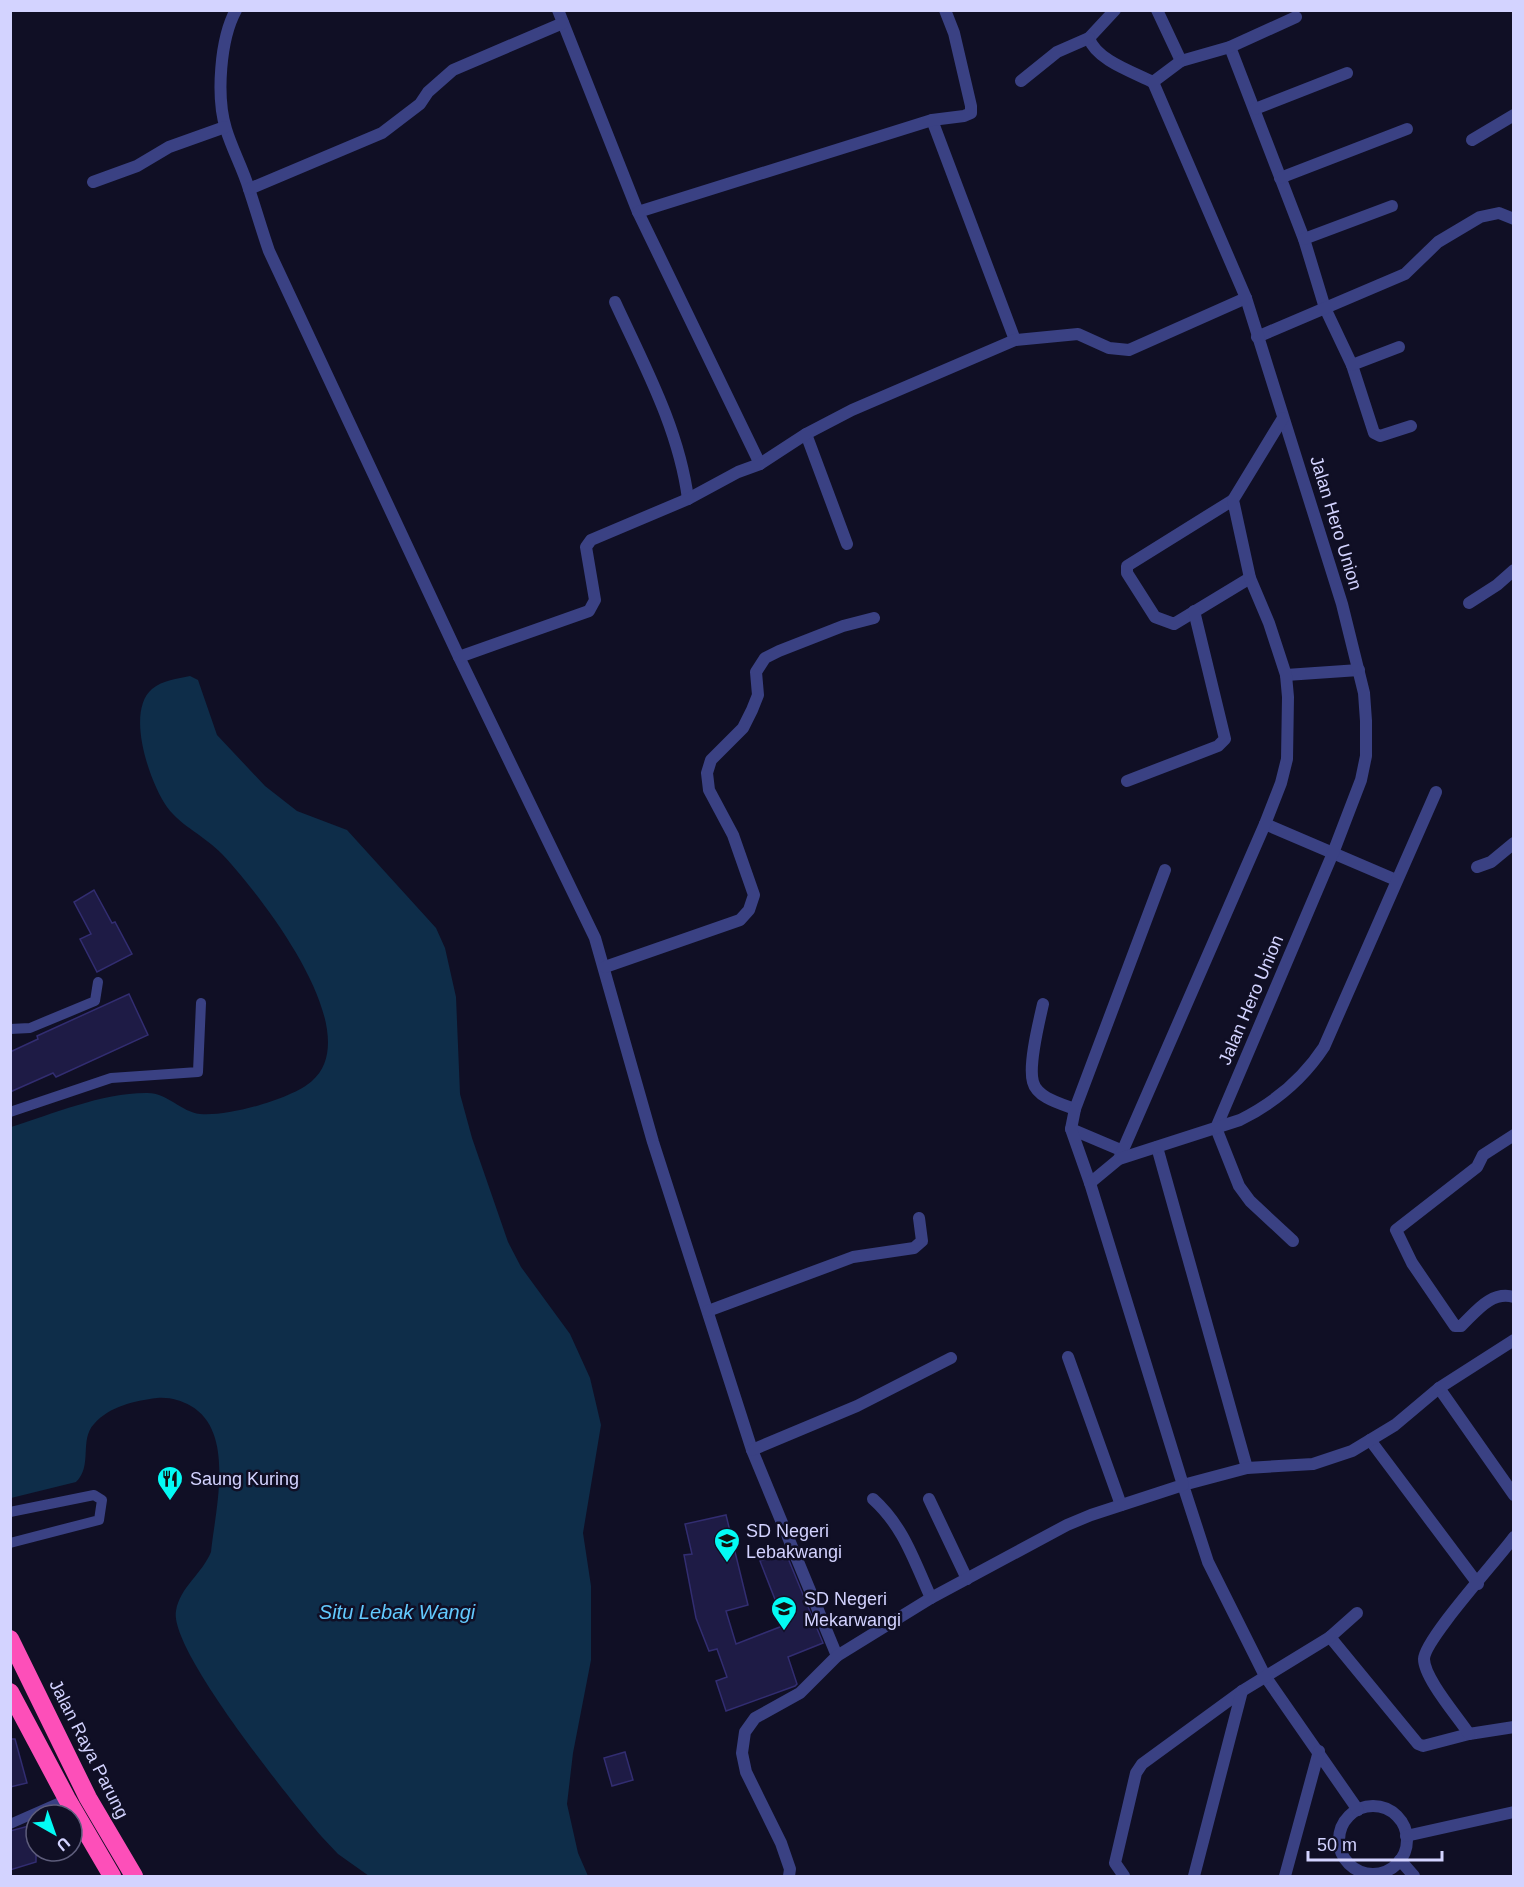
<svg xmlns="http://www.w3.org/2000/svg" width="1524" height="1887" font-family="Helvetica,sans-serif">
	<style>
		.water { fill: #0e2d49 }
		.building { fill: #1e1b45; stroke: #322d71; stroke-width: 1.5 }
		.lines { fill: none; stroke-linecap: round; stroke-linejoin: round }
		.lane { stroke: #3a4183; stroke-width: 10 }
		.street { stroke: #3a4183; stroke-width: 12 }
		.highway { stroke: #fd4fb9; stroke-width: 18 }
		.labels { text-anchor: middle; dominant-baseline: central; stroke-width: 5; stroke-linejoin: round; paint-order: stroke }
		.street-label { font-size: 18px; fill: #d3d3ff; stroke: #100f25 }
		.poi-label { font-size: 18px; fill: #d3d3ff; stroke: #100f25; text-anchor: start }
		.water-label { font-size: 20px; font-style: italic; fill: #62c9fd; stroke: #100f25 }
	</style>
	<rect width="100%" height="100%" fill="#100f25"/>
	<path class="water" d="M190 676 198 680 217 735 265 786 297 811 347 830 436 928 445 948 456 997 460 1094 472 1138 508 1242 521 1267 570 1334 590 1378 601 1425 583 1533 591 1586V1660L573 1753 567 1804 578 1853 588 1876H369L338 1854 322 1837C292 1802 169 1650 176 1611 180 1587 202 1574 211 1552 215 1511 236 1432 191 1406 180 1400 170 1397 157 1398 134 1401 110 1406 94 1424 79 1440 93 1466 76 1482L11 1498V1127C53 1114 101 1093 146 1093 167 1092 181 1112 200 1114 227 1117 292 1099 312 1081 369 1031 258 892 222 854 205 836 182 827 167 807 150 783 125 712 152 689 163 680 177 679 190 676Z"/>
	<g class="building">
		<polygon points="94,890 112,923 115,922 132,954 97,972 80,939 91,934 74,902"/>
		<polygon points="129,994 148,1035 56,1077 53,1073 10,1092 10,1052 38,1039 37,1036"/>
		<polygon points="726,1515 748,1605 726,1611 736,1644 785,1625 760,1561 785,1551 823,1643 788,1657 797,1684 795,1686 726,1711 716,1681 727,1677 717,1649 709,1651 696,1618 684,1555 692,1554 685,1524"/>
		<polygon points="10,1739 15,1739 27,1783 10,1787"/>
		<polygon points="625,1752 633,1780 612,1786 604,1758"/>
		<polygon points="36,1824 36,1862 10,1870 10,1831"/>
	</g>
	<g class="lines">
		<g class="lane">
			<polyline points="10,1029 30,1028 95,1001 98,982"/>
			<polyline points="10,1112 111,1078 198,1072 201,1003"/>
			<polyline points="10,1512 94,1495 102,1500 99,1520 10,1543"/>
			<polyline points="10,1824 67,1799"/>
		</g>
		<g class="street">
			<path d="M236 10C220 39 216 97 226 129 232 149 243 169 249 189 256 210 262 231 269 251L459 657 595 938 653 1142 752 1450 837 1656"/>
			<polyline points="558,10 638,212 760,464"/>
			<path d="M1115 10 1089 38C1096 60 1133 72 1153 82"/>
			<polyline points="1157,10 1181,61"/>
			<polyline points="1230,47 1304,239 1325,308 1352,365 1374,433 1380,436 1411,426"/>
			<polyline points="1021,81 1057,52 1089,38"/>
			<polyline points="1255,109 1347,73"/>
			<polyline points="932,120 1015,340"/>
			<polyline points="1472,140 1514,115"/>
			<polyline points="1280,178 1407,129"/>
			<polyline points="93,182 137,166 169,147 225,127"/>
			<polyline points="249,189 382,133 420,104 428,92 453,70 563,23"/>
			<polyline points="638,212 932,120 964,116 971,113 971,106 954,33 945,10"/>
			<polyline points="1304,239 1392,206"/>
			<path d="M615 302C644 365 679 429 688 499"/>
			<polyline points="1257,337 1405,274 1438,242 1480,217 1499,213 1514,219"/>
			<polyline points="1352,365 1399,347"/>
			<polyline points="806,434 847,544"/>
			<polyline points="1233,500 1127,566 1127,573 1155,617 1174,624 1250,578"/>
			<polyline points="1469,603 1497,585 1514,570"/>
			<polyline points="459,657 589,611 595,600 586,547 591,540 688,499 738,472 760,464 806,434 852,410 1015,340 1078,334 1109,348 1129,350 1246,298"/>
			<polyline points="1286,675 1359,670"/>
			<polyline points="1127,781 1218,746 1225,739 1194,611"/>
			<polyline points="1265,824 1396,880"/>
			<polyline points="1477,867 1491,862 1514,843"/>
			<polyline points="605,967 740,920 749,910 754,895 733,835 709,790 707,773 711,760 743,728 752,710 758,695 756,672 765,658 779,651 843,626 874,618"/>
			<path d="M1043 1004C1039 1022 1028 1065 1033 1082 1037 1098 1062 1104 1075 1109"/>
			<polyline points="1216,1128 1333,853 1361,780 1366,756 1366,721 1364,693 1342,604 1246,298 1153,82 1181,61 1230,47 1296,17"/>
			<polyline points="1216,1128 1239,1186 1250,1201 1293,1241"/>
			<polyline points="1071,1129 1123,1151"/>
			<path d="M1514 1135 1483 1155 1477 1167 1396 1230 1412 1263 1455 1326H1461C1475 1313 1491 1290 1514 1297"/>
			<polyline points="1157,1147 1247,1468"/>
			<polyline points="1119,1159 1265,824 1281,783 1287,759 1288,697 1286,675 1269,623 1250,578 1233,500 1283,418"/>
			<polyline points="1090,1183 1071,1129 1075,1109 1165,870"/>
			<polyline points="708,1311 853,1257 914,1248 922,1241 919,1218"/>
			<polyline points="1068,1357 1121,1505"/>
			<polyline points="1439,1388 1514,1495"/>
			<polyline points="1370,1440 1478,1584"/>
			<polyline points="752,1450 857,1406 951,1358"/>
			<path d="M873 1499C904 1527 914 1561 931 1598"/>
			<polyline points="929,1499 967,1579"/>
			<polyline points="1330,1637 1418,1744 1423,1746 1469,1734 1514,1727"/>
			<path d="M1469 1734C1458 1717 1424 1678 1424 1659 1424 1640 1498 1559 1514 1537"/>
			<circle cx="1373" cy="1840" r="34"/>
			<polyline points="1358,1810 1265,1676 1208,1562 1183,1485 1247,1468 1313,1464 1352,1451 1395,1425 1439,1388 1514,1340"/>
			<polyline points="1406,1836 1514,1812"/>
			<polyline points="1400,1860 1414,1876"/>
			<path d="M789 1876 790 1869 781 1843 746 1772 742 1753 745 1732 755 1718 800 1693 837 1656 931 1598 1067 1525 1091 1515 1183 1485 1090 1183 1119 1159 1240 1120C1274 1103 1303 1079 1324 1047L1436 792"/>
			<polyline points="1124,1876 1115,1863 1136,1773 1142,1764 1242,1691 1330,1637 1357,1613"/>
			<polyline points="1194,1876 1242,1691"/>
			<polyline points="1285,1876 1319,1751"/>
		</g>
		<g class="highway">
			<polyline points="10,1639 88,1798 134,1876"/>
			<polyline points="10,1692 67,1799 112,1876"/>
		</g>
	</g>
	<defs>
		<symbol id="restaurant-pin" viewBox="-11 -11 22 30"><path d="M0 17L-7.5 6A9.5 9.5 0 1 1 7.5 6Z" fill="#03fbf4" stroke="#100f25"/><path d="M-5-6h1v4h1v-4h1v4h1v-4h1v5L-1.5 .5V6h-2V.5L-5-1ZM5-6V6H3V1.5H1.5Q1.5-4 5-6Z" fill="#111"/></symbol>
		<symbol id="school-pin" viewBox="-11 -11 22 30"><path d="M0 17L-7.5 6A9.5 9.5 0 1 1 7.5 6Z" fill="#03fbf4" stroke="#100f25"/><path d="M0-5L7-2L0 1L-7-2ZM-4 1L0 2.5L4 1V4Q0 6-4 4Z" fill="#111"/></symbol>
	</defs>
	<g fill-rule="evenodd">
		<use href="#restaurant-pin" x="155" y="1464" width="30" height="40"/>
		<use href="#school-pin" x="712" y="1526" width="30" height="40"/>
		<use href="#school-pin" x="769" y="1594" width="30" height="40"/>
	</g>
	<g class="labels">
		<g class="street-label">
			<text transform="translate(1336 523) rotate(73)">Jalan Hero Union</text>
			<text transform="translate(1251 1000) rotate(-67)">Jalan Hero Union</text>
			<text transform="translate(89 1749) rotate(63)">Jalan Raya Parung</text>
		</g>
		<g class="poi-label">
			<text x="190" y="1479">Saung Kuring</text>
			<text x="746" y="1531">SD Negeri<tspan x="746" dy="21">Lebakwangi</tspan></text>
			<text x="804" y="1599">SD Negeri<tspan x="804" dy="21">Mekarwangi</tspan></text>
		</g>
		<g class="water-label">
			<text x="397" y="1612">Situ Lebak Wangi</text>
		</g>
	</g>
	<rect width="1524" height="1887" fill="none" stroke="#d3d3ff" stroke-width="24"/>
	<g transform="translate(54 1833) rotate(140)"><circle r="28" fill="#100f25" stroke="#5e5d7c" stroke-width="1.5"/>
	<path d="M0-4.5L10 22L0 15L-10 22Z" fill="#03fbf4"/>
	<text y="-9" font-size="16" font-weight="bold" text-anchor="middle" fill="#d3d3ff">U</text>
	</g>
	<path d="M1308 1851v9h134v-9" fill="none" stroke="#d3d3ff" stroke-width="3"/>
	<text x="1317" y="1851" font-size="18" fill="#d3d3ff" stroke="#100f25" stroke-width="4.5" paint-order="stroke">50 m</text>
</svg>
